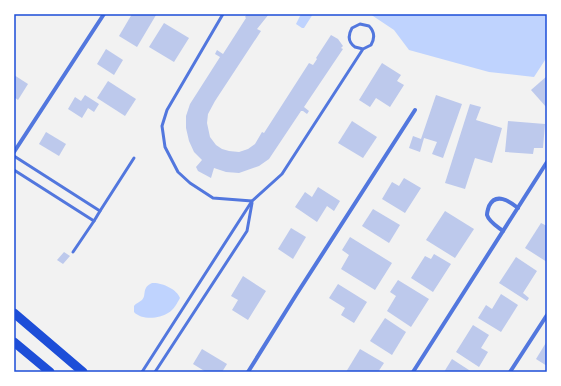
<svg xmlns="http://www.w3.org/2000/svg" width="561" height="386" font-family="Inter,sans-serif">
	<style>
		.water { fill: #bfd3fe }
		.building { fill: #bdc9ec }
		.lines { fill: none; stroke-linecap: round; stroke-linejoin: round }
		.service { stroke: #5277de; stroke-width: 3 }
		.minor { stroke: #5277de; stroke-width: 4 }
		.primary { stroke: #1d4ed8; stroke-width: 9 }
		.neatline { fill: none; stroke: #1d4ed8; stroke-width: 1.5 }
	</style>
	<rect width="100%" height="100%" fill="#f2f2f2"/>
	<g class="water">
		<polygon points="301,14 313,14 304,28 302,28 296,24"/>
		<polygon points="370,14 547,14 547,57 534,77 489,72 409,50 394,30"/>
		<path d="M152 283C161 282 177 289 180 298 177 303 174 310 168 313 159 319 141 320 134 312V306C136 303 140 302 142 300 147 295 141 288 152 283Z"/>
	</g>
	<g class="building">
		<polygon points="132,14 156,15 137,47 119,36"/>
		<polygon points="247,14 269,14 257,29 261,31 215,101 208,114 207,123 210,137 216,145 222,149 229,151 239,152 248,149 255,144 262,132 264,133 309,63 313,65 317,59 316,58 331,35 338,39 343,46 341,48 343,49 304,107 309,111 307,114 303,111 301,111 269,159 259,166 239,173 226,172 214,168 211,178 198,171 196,167 202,160 194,152 189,141 186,128 186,116 190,104 220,57 215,54 217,50 223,54 246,18 245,17"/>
		<polygon points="164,23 189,38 174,62 149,47"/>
		<polygon points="106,49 123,60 114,75 97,64"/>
		<polygon points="382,63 401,75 397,81 404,85 390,107 376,98 370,107 359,100"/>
		<polygon points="14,75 28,84 18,100 14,97"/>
		<polygon points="547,76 547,108 531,90"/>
		<polygon points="108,81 136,99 125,116 97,98"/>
		<polygon points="85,95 99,104 94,112 88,108 82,118 68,109 75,97 81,101"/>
		<polygon points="436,95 462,104 443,158 432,154 437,142 424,138 420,152 409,148 413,136 421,139"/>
		<polygon points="470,104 481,107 476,120 502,128 492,163 475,158 465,189 445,183"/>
		<polygon points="352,121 377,137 363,158 338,143"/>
		<polygon points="508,121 545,124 543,148 534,148 533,154 505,152"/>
		<polygon points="46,132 66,144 59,156 39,144"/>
		<polygon points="404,178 421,188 405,213 382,199 392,182 399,186"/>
		<polygon points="318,187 340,201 334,211 327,206 317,222 295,207 305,192 312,197"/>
		<polygon points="373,209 400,225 389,243 362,226"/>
		<polygon points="445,211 474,229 455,258 426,240"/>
		<polygon points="541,223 547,226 547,262 525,248"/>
		<polygon points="291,228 306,237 293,259 278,249"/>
		<polygon points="350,237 392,263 375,290 341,269 349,255 342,250"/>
		<polygon points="64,252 70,256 63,264 57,260"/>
		<polygon points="434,254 451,264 433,292 411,278 425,256 431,259"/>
		<polygon points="516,257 537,271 523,293 529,298 527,301 499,283"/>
		<polygon points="243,276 266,291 248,320 232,310 238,300 231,296"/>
		<polygon points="398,280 429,299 411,327 387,311 396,296 390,292"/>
		<polygon points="338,284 367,302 354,323 341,315 345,308 329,298"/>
		<polygon points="501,294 518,305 501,332 478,318 486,305 492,309"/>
		<polygon points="385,318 406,332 392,355 370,341"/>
		<polygon points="473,325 489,335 481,348 488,352 479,367 456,352"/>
		<polygon points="547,341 547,366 536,359"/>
		<polygon points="202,349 227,364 222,372 206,372 193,364"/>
		<polygon points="360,349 384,363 378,372 346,372"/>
		<polygon points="452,359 472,372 444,372"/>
	</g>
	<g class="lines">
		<g class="service">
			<polyline points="223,14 167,110 162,126 165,147 178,172 190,183 213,198 252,201"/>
			<polyline points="14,156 100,211 134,158"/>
			<polyline points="14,170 94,221 73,252"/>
			<polyline points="94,221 100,211"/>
			<path d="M142 372 252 201 282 174 363 49 355 47C348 42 348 35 352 28L360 24 369 26C375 32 375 38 371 45L363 49"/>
			<polyline points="155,372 247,231 252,203"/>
		</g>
		<g class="minor">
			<polyline points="14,152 104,14"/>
			<path d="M503 231C498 227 489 222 487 215 487 213 488 209 489 206 496 192 509 201 518 208"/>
			<polyline points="248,372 296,295 415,110"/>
			<polyline points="413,372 547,162"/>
			<polyline points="510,372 547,315"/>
		</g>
		<g class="primary">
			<polyline points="14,313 83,372"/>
			<polyline points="14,342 50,372"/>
		</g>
	</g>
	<rect width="561" height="386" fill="none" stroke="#ffffff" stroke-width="30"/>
	<rect x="15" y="15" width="531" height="356" class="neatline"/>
</svg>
